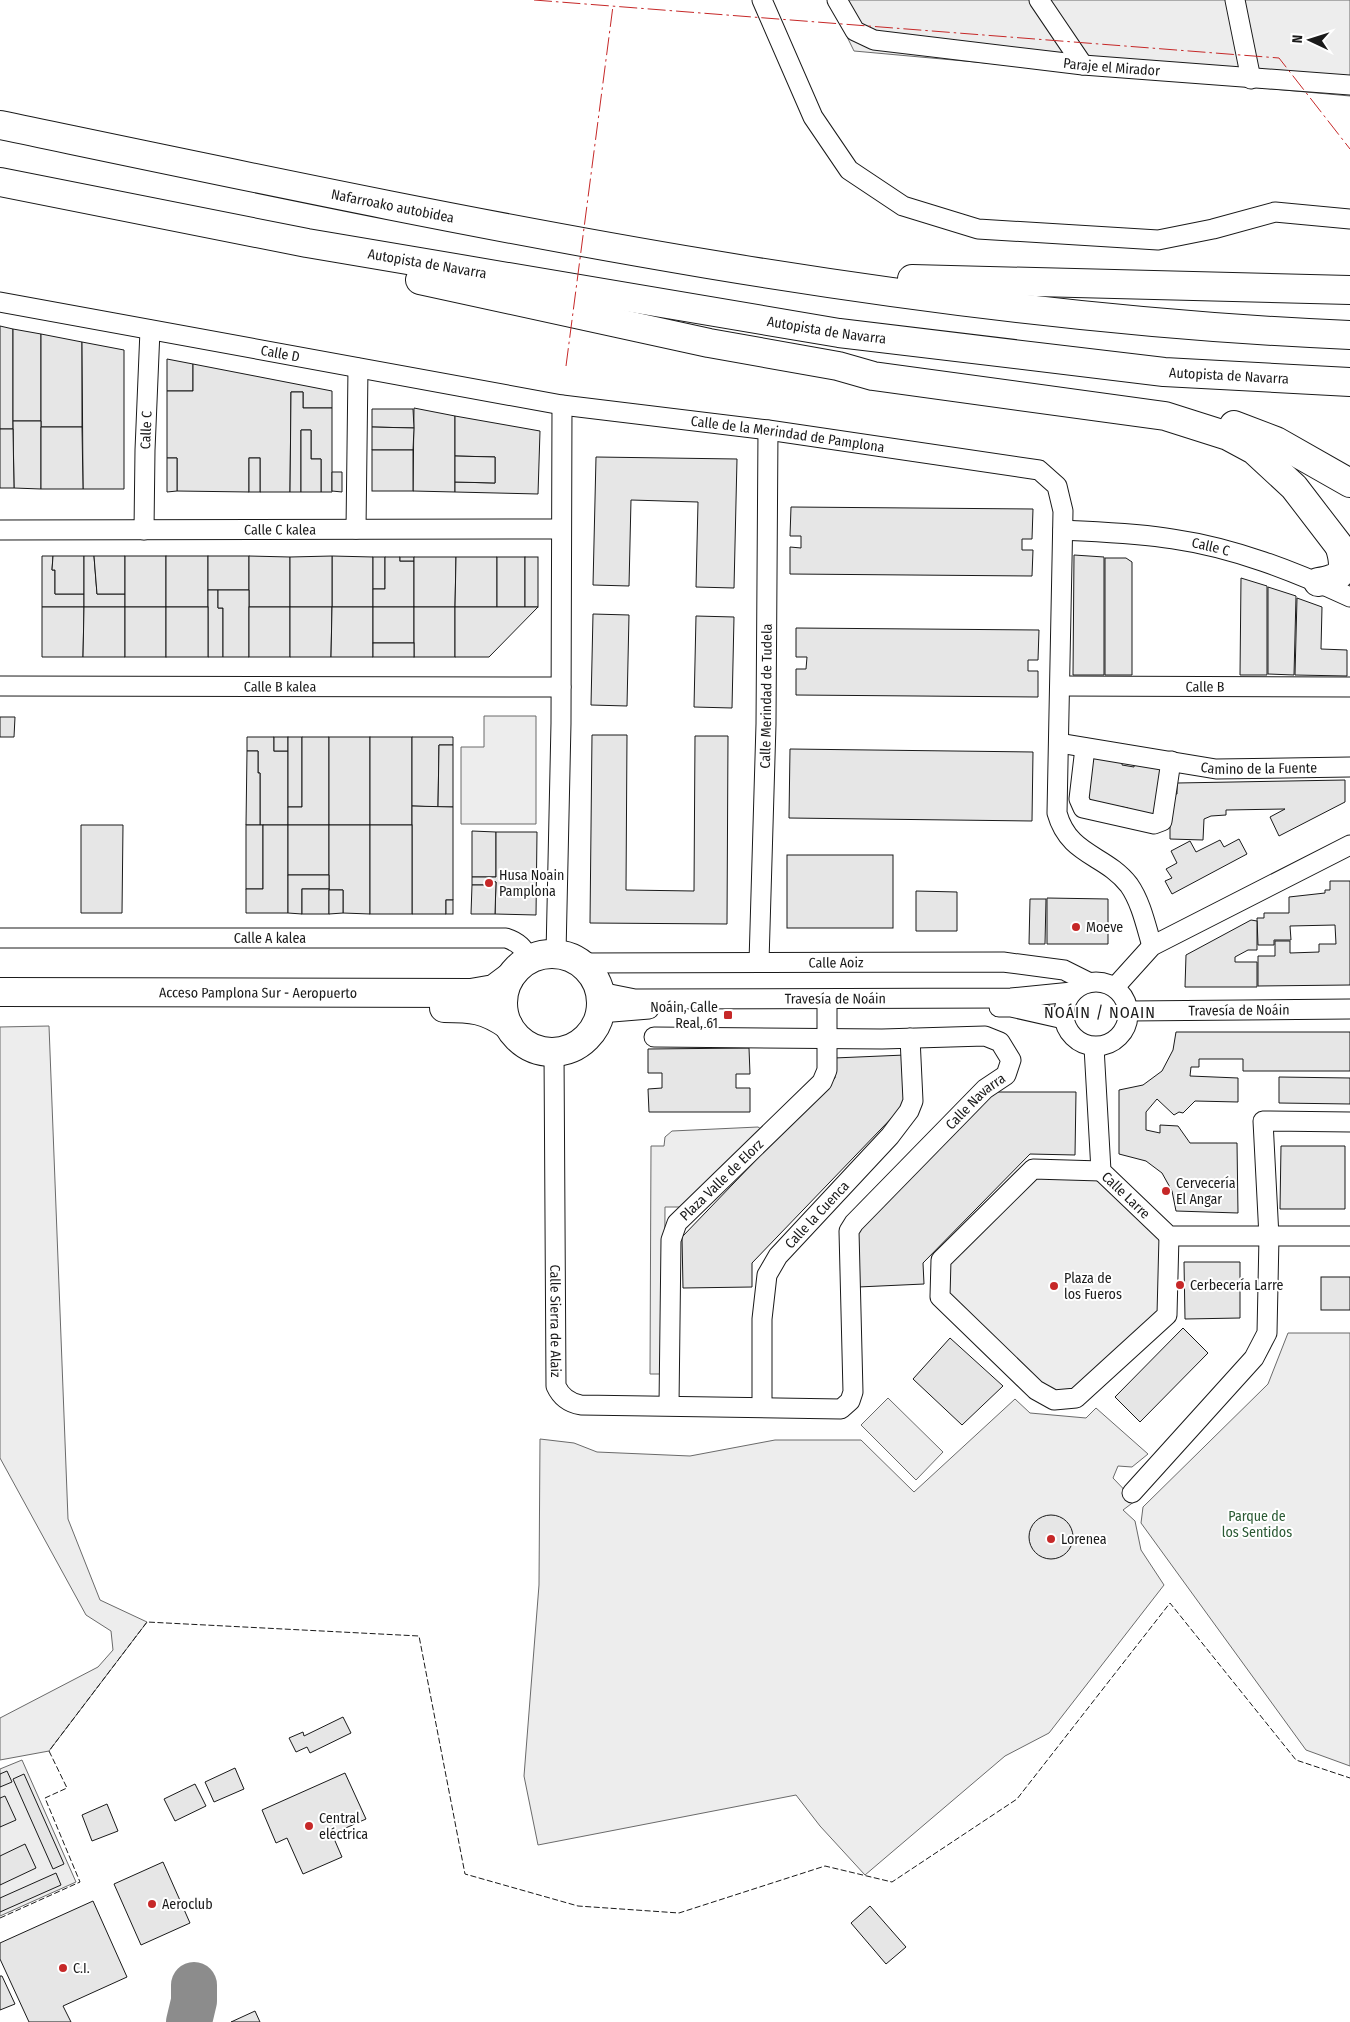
<svg xmlns="http://www.w3.org/2000/svg" width="1350" height="2022" font-family="'Fira Sans Condensed',sans-serif">
	<style>
		.built { fill: #ededed; stroke: #6a6a6a }
		.lines { fill: none; stroke-linecap: round; stroke-linejoin: round }
		.taxiway { stroke: #8c8c8c; stroke-width: 46 }
		.building { fill: #e6e6e6; stroke: #1a1a1a }
		.minor-casing { stroke: #1a1a1a; stroke-width: 21 }
		.highway-casing { stroke: #1a1a1a; stroke-width: 30 }
		.minor { stroke: #fff; stroke-width: 19 }
		.highway { stroke: #fff; stroke-width: 28 }
		.fence { stroke: #1a1a1a; stroke-width: 1; stroke-dasharray: 6 2.5; stroke-linecap: butt }
		.power { stroke: #c62828; stroke-width: 1; stroke-dasharray: 18 4 2.5 4; stroke-linecap: butt }
		.poi-dot { fill: #c62828; stroke: #fff; stroke-width: 2 }
		.labels { text-anchor: middle; dominant-baseline: central; stroke-width: 4; stroke-linejoin: round; paint-order: stroke }
		.street-label { font-size: 14px; fill: #1a1a1a; stroke: #fff }
		.poi-label { font-size: 14px; fill: #1a1a1a; stroke: #fff; text-anchor: start }
		.park-label { font-size: 14px; fill: #2b5a34; stroke: #fff }
		.quarter-label { font-size: 16px; letter-spacing: 1px; fill: #1a1a1a; stroke: #fff }
	</style>
	<rect width="100%" height="100%" fill="#fff"/>
	<g class="built">
		<polygon points="829,0 1350,0 1350,96 854,51"/>
		<polygon points="484,716 536,716 536,824 461,824 461,747 484,747"/>
		<polygon points="49,1026 68,1519 100,1600 147,1622 49,1751 0,1760 0,1718 98,1667 113,1650 111,1631 86,1615 0,1458 0,1027"/>
		<polygon points="758,1127 761,1129 682,1207 665,1207 664,1374 650,1374 651,1146 664,1146 665,1137 672,1131"/>
		<polygon points="1033,1169 1101,1171 1169,1236 1167,1315 1122,1358 1054,1400 940,1297 941,1260"/>
		<polygon points="1288,1333 1350,1333 1350,1766 1306,1750 1141,1523 1143,1507 1268,1384"/>
		<polygon points="888,1398 943,1452 916,1480 861,1425"/>
		<polygon points="1015,1399 1030,1413 1086,1418 1096,1408 1148,1454 1132,1467 1118,1466 1113,1478 1135,1501 1123,1510 1135,1521 1141,1550 1164,1585 1049,1733 1005,1756 865,1875 820,1826 796,1795 538,1845 524,1776 539,1585 540,1439 574,1443 597,1452 690,1456 775,1440 861,1440 914,1492"/>
		<polygon points="22,1760 76,1882 0,1916 0,1769"/>
	</g>
	<g class="lines">
		<polyline class="taxiway" points="189,2022 194,2001 194,1985"/>
	</g>
	<g class="building">
		<polygon points="0,326 13,329 13,429 0,429"/>
		<polygon points="13,329 41,334 41,421 13,421"/>
		<polygon points="41,334 82,342 82,427 41,427"/>
		<polygon points="82,342 124,350 124,489 83,489"/>
		<polygon points="167,359 193,364 193,391 167,391"/>
		<polygon points="193,364 332,391 332,408 303,408 303,392 291,392 290,492 260,492 260,458 249,458 249,492 177,491 177,458 167,458 167,391 193,391"/>
		<polygon points="291,392 303,392 303,408 332,408 332,492 321,492 321,459 311,459 311,430 301,430 301,492 290,492"/>
		<polygon points="414,408 455,416 455,492 413,491"/>
		<polygon points="372,409 413,409 414,428 372,427"/>
		<polygon points="455,416 540,431 538,494 455,492 455,482 495,483 495,457 455,456"/>
		<polygon points="13,421 41,421 41,489 14,488"/>
		<polygon points="41,427 82,427 83,489 41,489"/>
		<polygon points="372,427 414,428 413,450 372,450"/>
		<polygon points="0,429 13,429 14,488 0,488"/>
		<polygon points="301,430 311,430 311,459 321,459 321,492 301,492"/>
		<rect x="372" y="450" width="41" height="41"/>
		<polygon points="455,456 495,457 495,483 455,482"/>
		<polygon points="596,457 737,459 734,588 696,587 698,502 631,500 629,586 593,585"/>
		<polygon points="167,458 177,458 177,491 167,492"/>
		<rect x="249" y="458" width="11" height="34"/>
		<polygon points="332,472 342,472 342,492 332,491"/>
		<polygon points="791,507 1033,509 1032,539 1022,539 1022,550 1033,550 1032,576 790,574 790,547 801,548 801,536 790,536"/>
		<polygon points="1074,555 1104,557 1104,675 1073,675"/>
		<polygon points="42,556 53,556 52,570 55,570 55,594 84,594 84,607 42,607"/>
		<polygon points="53,556 84,556 84,594 55,594 55,570 52,570"/>
		<polygon points="84,556 94,556 97,594 125,594 125,607 84,607"/>
		<polygon points="94,556 125,556 125,594 97,594"/>
		<rect x="125" y="556" width="41" height="51"/>
		<rect x="166" y="556" width="42" height="51"/>
		<rect x="208" y="556" width="41" height="34"/>
		<polygon points="249,556 290,557 290,607 249,607"/>
		<polygon points="332,556 373,557 373,607 332,607"/>
		<polygon points="332,556 332,607 290,607 290,557"/>
		<rect x="373" y="557" width="12" height="32"/>
		<polygon points="385,557 400,557 400,561 414,561 414,607 373,607 373,589 385,589"/>
		<rect x="400" y="557" width="14" height="4"/>
		<polygon points="414,557 456,557 455,607 414,607"/>
		<polygon points="456,557 497,557 497,607 455,607"/>
		<rect x="497" y="557" width="28" height="50"/>
		<rect x="525" y="557" width="13" height="50"/>
		<polygon points="1105,558 1126,558 1132,562 1132,675 1105,675"/>
		<polygon points="1241,578 1267,586 1267,675 1240,675"/>
		<polygon points="1268,587 1296,596 1294,675 1268,674"/>
		<polygon points="208,590 218,590 218,608 223,608 223,657 208,657"/>
		<polygon points="218,590 249,590 249,657 223,657 223,608 218,608"/>
		<polygon points="1297,598 1322,607 1321,649 1347,650 1347,676 1295,675"/>
		<polygon points="42,607 84,607 83,657 42,657"/>
		<polygon points="84,607 125,607 125,657 83,657"/>
		<rect x="125" y="607" width="41" height="50"/>
		<rect x="166" y="607" width="42" height="50"/>
		<rect x="249" y="607" width="41" height="50"/>
		<polygon points="290,607 332,607 331,657 290,657"/>
		<polygon points="332,607 373,607 373,657 331,657"/>
		<rect x="373" y="607" width="41" height="36"/>
		<rect x="414" y="607" width="41" height="50"/>
		<polygon points="455,607 538,607 489,657 455,657"/>
		<polygon points="593,614 629,615 627,706 591,705"/>
		<polygon points="696,616 734,617 732,708 694,707"/>
		<polygon points="796,628 1039,630 1038,660 1028,660 1028,671 1038,671 1038,697 796,695 796,669 806,669 807,657 796,657"/>
		<rect x="373" y="643" width="41" height="14"/>
		<polygon points="0,717 15,717 14,737 0,737"/>
		<polygon points="592,735 627,735 626,890 694,891 695,736 728,736 727,924 590,923"/>
		<polygon points="247,737 274,737 274,751 288,751 288,825 260,825 260,773 258,773 258,751 247,751"/>
		<rect x="274" y="737" width="14" height="14"/>
		<rect x="288" y="737" width="14" height="70"/>
		<polygon points="302,737 329,737 329,825 288,825 288,807 302,807"/>
		<rect x="329" y="737" width="41" height="88"/>
		<rect x="370" y="737" width="42" height="88"/>
		<polygon points="412,737 453,737 453,745 439,745 438,807 412,806"/>
		<polygon points="439,745 453,745 453,807 438,807"/>
		<polygon points="790,749 1033,752 1032,821 789,818"/>
		<polygon points="247,751 258,751 258,773 260,773 260,825 246,825"/>
		<polygon points="1093,757 1123,758 1122,765 1134,767 1135,760 1162,767 1155,816 1127,814 1128,808 1116,806 1086,805"/>
		<polygon points="1345,780 1345,802 1279,836 1270,817 1285,809 1226,810 1226,815 1211,816 1204,819 1203,840 1170,839 1170,806 1174,806 1174,794 1177,794 1177,783"/>
		<polygon points="412,806 453,807 453,900 446,900 446,914 412,914"/>
		<polygon points="81,825 123,825 122,913 81,913"/>
		<rect x="246" y="825" width="17" height="64"/>
		<polygon points="263,825 288,825 288,913 246,913 246,889 263,889"/>
		<rect x="288" y="825" width="41" height="50"/>
		<polygon points="329,825 370,825 370,914 343,913 343,890 329,890"/>
		<rect x="370" y="825" width="42" height="89"/>
		<polygon points="472,831 496,832 496,877 472,877"/>
		<polygon points="496,832 537,832 536,915 495,914 496,882 488,881 488,885 472,885 472,877 496,877"/>
		<polygon points="1239,839 1247,854 1172,894 1165,881 1172,878 1166,869 1177,863 1171,851 1190,841 1196,852 1220,840 1224,847"/>
		<rect x="787" y="855" width="106" height="73"/>
		<polygon points="288,875 329,875 329,889 302,889 302,914 288,913"/>
		<polygon points="488,881 496,882 495,914 471,914 472,885 488,885"/>
		<polygon points="1330,881 1350,881 1350,985 1258,986 1258,956 1275,956 1275,941 1290,941 1290,953 1319,952 1319,944 1336,944 1335,925 1290,926 1291,940 1274,940 1274,945 1258,945 1257,918 1264,918 1264,913 1289,913 1289,897 1325,893 1325,890 1330,890"/>
		<rect x="302" y="889" width="27" height="25"/>
		<polygon points="329,890 343,890 343,913 329,914"/>
		<polygon points="916,891 957,892 957,931 916,931"/>
		<polygon points="1047,898 1108,899 1108,944 1047,944"/>
		<polygon points="1030,899 1046,899 1045,944 1029,944"/>
		<rect x="446" y="900" width="7" height="14"/>
		<polygon points="1251,920 1257,921 1257,950 1248,950 1235,957 1235,962 1257,962 1257,987 1185,987 1186,955"/>
		<polygon points="1176,1032 1350,1032 1350,1071 1243,1071 1243,1059 1199,1059 1199,1067 1191,1067 1190,1076 1238,1078 1238,1102 1195,1101 1183,1113 1179,1112 1174,1115 1157,1099 1146,1112 1146,1130 1160,1133 1160,1125 1178,1126 1190,1143 1237,1143 1238,1213 1176,1211 1172,1191 1162,1173 1146,1161 1119,1154 1119,1090 1143,1085 1162,1071 1173,1050"/>
		<polygon points="749,1048 750,1074 736,1074 736,1088 750,1088 750,1112 649,1112 648,1089 662,1088 662,1073 648,1073 648,1049"/>
		<polygon points="905,1055 906,1103 752,1263 752,1287 683,1288 682,1237 835,1078 834,1058"/>
		<polygon points="1279,1077 1350,1078 1350,1104 1279,1103"/>
		<polygon points="991,1092 1076,1092 1075,1155 1030,1154 923,1263 924,1284 858,1287 855,1229"/>
		<polygon points="1281,1146 1345,1146 1345,1209 1280,1209"/>
		<polygon points="1184,1262 1240,1262 1240,1318 1185,1319"/>
		<rect x="1321" y="1277" width="29" height="33"/>
		<polygon points="1183,1328 1208,1353 1140,1422 1115,1397"/>
		<polygon points="950,1338 1003,1386 962,1425 913,1379"/>
		<circle cx="1051" cy="1537" r="22"/>
		<polygon points="343,1717 351,1733 310,1753 307,1747 296,1752 289,1738 303,1732 304,1736"/>
		<polygon points="235,1768 244,1789 214,1802 205,1782"/>
		<polygon points="7,1771 12,1782 0,1787 0,1774"/>
		<polygon points="345,1773 366,1819 332,1834 342,1857 303,1874 287,1838 276,1843 262,1810"/>
		<polygon points="24,1774 64,1864 53,1869 13,1779"/>
		<polygon points="195,1784 206,1806 175,1821 164,1799"/>
		<polygon points="5,1796 16,1820 0,1827 0,1798"/>
		<polygon points="107,1804 118,1831 92,1841 82,1815"/>
		<polygon points="25,1844 36,1868 0,1885 0,1856"/>
		<polygon points="163,1862 190,1923 141,1945 114,1884"/>
		<polygon points="56,1873 61,1885 0,1912 0,1898"/>
		<polygon points="93,1901 127,1977 63,2006 71,2022 29,2022 0,1959 0,1943"/>
		<polygon points="870,1906 906,1947 886,1964 851,1923"/>
		<polygon points="0,1976 2,1976 15,2004 0,2010"/>
		<polygon points="255,2011 260,2022 231,2022"/>
	</g>
	<g class="lines">
		<defs>
			<g id="minor">
				<polyline points="762,0 813,117 849,170 903,206 978,229 1158,240 1213,229 1275,212 1350,219"/>
				<path id="s1" d="M837 0 855 31 874 40 1083 65 1350 85"/>
				<polyline points="1039,0 1083,65"/>
				<polyline points="1235,0 1251,79"/>
				<path id="s2" d="M0 302 562 405 768 430 1039 470 1057 486 1063 511 1057 813C1069 856 1105 854 1129 885 1141 902 1146 926 1152 946"/>
				<polyline points="356,529 358,368"/>
				<path id="s3" d="M0 530 561 529"/>
				<path id="s4" d="M144 530 145 450 150 330"/>
				<path id="s5" d="M1063 530C1099 532 1137 533 1173 539 1235 548 1293 571 1350 597"/>
				<path id="s6" d="M0 686 561 687"/>
				<path id="s7" d="M1061 686 1350 687"/>
				<path id="s8" d="M1059 743 1216 769 1350 767"/>
				<polyline points="1085,748 1079,799 1083,808 1154,824 1162,821 1171,761"/>
				<path id="s9" d="M0 938H506C519 942 523 948 530 959"/>
				<polyline points="556,954 561,723 562,405"/>
				<path id="s10" d="M759 962 766 724 768 430"/>
				<path id="s11" d="M580 963 1003 962 1064 970 1088 982"/>
				<circle cx="1096" cy="1014" r="32"/>
				<polyline points="1115,987 1152,946 1350,845"/>
				<path id="s12" d="M600 992 635 999 1011 998 1072 992"/>
				<polyline points="999,1007 1011,1007 1064,1019"/>
				<path id="s13" d="M1129 1011 1350 1009"/>
				<polyline points="600,1013 649,1009"/>
				<path id="s14" d="M1094 1047 1101 1171 1169 1236H1350"/>
				<path id="s15" d="M554 1052 556 1386C561 1397 569 1403 581 1405L841 1409 850 1401 853 1392 849 1231 854 1223 985 1089 1006 1075 1011 1060 1000 1042 985 1036 882 1039 654 1037"/>
				<polyline points="1101,1171 1033,1169 941,1260 940,1297 1036,1390 1054,1400 1076,1398 1167,1315 1169,1236"/>
				<path id="s16" d="M669 1405 671 1240 677 1223 822 1082 827 1070V1008"/>
				<path id="s17" d="M762 1407V1319L767 1275 778 1256 890 1136 909 1111 913 1101 910 1038"/>
				<polyline points="1132,1493 1254,1358 1267,1333 1269,1237 1263,1121 1350,1122"/>
			</g>
			<g id="highway">
				<path id="s18" d="M0 125C446 218 894 316 1350 335"/>
				<path id="s19" d="M0 182 307 243 839 333 1164 372 1350 382"/>
				<polyline points="912,279 1350,290"/>
				<polyline points="420,280 709,343 838,366 873,376 1165,416 1228,436 1254,450 1294,487 1350,560"/>
				<polyline points="1234,425 1276,441 1350,483"/>
				<path d="M1318 582C1342 578 1347 572 1340 548"/>
				<circle cx="552" cy="1003" r="49"/>
				<path id="s20" d="M0 992 471 993 494 989 510 977"/>
				<path d="M444 1008C472 1008 485 1009 508 1025"/>
			</g>
		</defs>
		<use href="#minor" class="minor-casing"/>
		<use href="#highway" class="highway-casing"/>
		<use href="#minor" class="minor"/>
		<use href="#highway" class="highway"/>
		<polyline class="fence" points="0,1918 80,1882 45,1798 67,1788 49,1751 147,1622 419,1636 465,1874 578,1906 679,1913 825,1866 892,1882 1017,1799 1170,1603 1296,1760 1350,1778"/>
		<g class="power">
			<polyline points="534,0 1279,58 1350,149"/>
			<polyline points="566,366 613,6"/>
		</g>
	</g>
	<g class="poi-dot">
		<circle cx="489" cy="883" r="5"/>
		<circle cx="1076" cy="927" r="5"/>
		<rect x="723" y="1010" width="10" height="10" rx="2.5"/>
		<circle cx="1166" cy="1191" r="5"/>
		<circle cx="1180" cy="1285" r="5"/>
		<circle cx="1054" cy="1286" r="5"/>
		<circle cx="1051" cy="1539" r="5"/>
		<circle cx="309" cy="1826" r="5"/>
		<circle cx="152" cy="1904" r="5"/>
		<circle cx="63" cy="1968" r="5"/>
	</g>
	<g class="labels">
		<g class="street-label">
			<text stroke="none"><textPath href="#s1" startOffset="296">Paraje el Mirador</textPath></text>
			<text stroke="none"><textPath href="#s18" startOffset="401">Nafarroako autobidea</textPath></text>
			<text stroke="none"><textPath href="#s19" startOffset="435">Autopista de Navarra</textPath></text>
			<text stroke="none"><textPath href="#s19" startOffset="840">Autopista de Navarra</textPath></text>
			<text stroke="none"><textPath href="#s2" startOffset="285">Calle D</textPath></text>
			<text stroke="none"><textPath href="#s19" startOffset="1245">Autopista de Navarra</textPath></text>
			<text stroke="none"><textPath href="#s4" startOffset="100">Calle C</textPath></text>
			<text stroke="none"><textPath href="#s2" startOffset="799">Calle de la Merindad de Pamplona</textPath></text>
			<text stroke="none"><textPath href="#s3" startOffset="280">Calle C kalea</textPath></text>
			<text stroke="none"><textPath href="#s5" startOffset="149">Calle C</textPath></text>
			<text stroke="none"><textPath href="#s6" startOffset="280">Calle B kalea</textPath></text>
			<text stroke="none"><textPath href="#s7" startOffset="144">Calle B</textPath></text>
			<text stroke="none"><textPath href="#s10" startOffset="266">Calle Merindad de Tudela</textPath></text>
			<text stroke="none"><textPath href="#s8" startOffset="202">Camino de la Fuente</textPath></text>
			<text stroke="none"><textPath href="#s9" startOffset="270">Calle A kalea</textPath></text>
			<text stroke="none"><textPath href="#s11" startOffset="256">Calle Aoiz</textPath></text>
			<text stroke="none"><textPath href="#s20" startOffset="258">Acceso Pamplona Sur - Aeropuerto</textPath></text>
			<text stroke="none"><textPath href="#s12" startOffset="236">Travesía de Noáin</textPath></text>
			<text stroke="none"><textPath href="#s13" startOffset="110">Travesía de Noáin</textPath></text>
			<text stroke="none"><textPath href="#s15" startOffset="991">Calle Navarra</textPath></text>
			<text stroke="none"><textPath href="#s16" startOffset="245">Plaza Valle de Elorz</textPath></text>
			<text stroke="none"><textPath href="#s14" startOffset="159">Calle Larre</textPath></text>
			<text stroke="none"><textPath href="#s17" startOffset="211">Calle la Cuenca</textPath></text>
			<text stroke="none"><textPath href="#s15" startOffset="269">Calle Sierra de Alaiz</textPath></text>
		</g>
		<g class="poi-label">
			<text x="499" y="875">Husa Noain<tspan x="499" dy="16">Pamplona</tspan></text>
			<text x="1086" y="927">Moeve</text>
			<text x="718" y="1007" text-anchor="end">Noáin, Calle<tspan x="718" dy="16">Real, 61</tspan></text>
			<text x="1176" y="1183">Cervecería<tspan x="1176" dy="16">El Angar</tspan></text>
			<text x="1064" y="1278">Plaza de<tspan x="1064" dy="16">los Fueros</tspan></text>
			<text x="1190" y="1285">Cerbecería Larre</text>
			<text x="1061" y="1539">Lorenea</text>
			<text x="319" y="1818">Central<tspan x="319" dy="16">eléctrica</tspan></text>
			<text x="162" y="1904">Aeroclub</text>
			<text x="73" y="1968">C.I.</text>
		</g>
		<g class="park-label">
			<text x="1257" y="1516">Parque de<tspan x="1257" dy="16">los Sentidos</tspan></text>
		</g>
		<g class="quarter-label">
			<text x="1100" y="1012">NOÁIN / NOAIN</text>
		</g>
	</g>
	<g transform="translate(1310 40) rotate(274)" stroke="#ffffff" stroke-width="4" paint-order="stroke">
	<path d="M0-4L9 19L0 12L-9 19Z" fill="#1a1a1a"/>
	<text y="-8" font-size="14" font-weight="bold" text-anchor="middle" fill="#1a1a1a">N</text>
	</g>
</svg>
